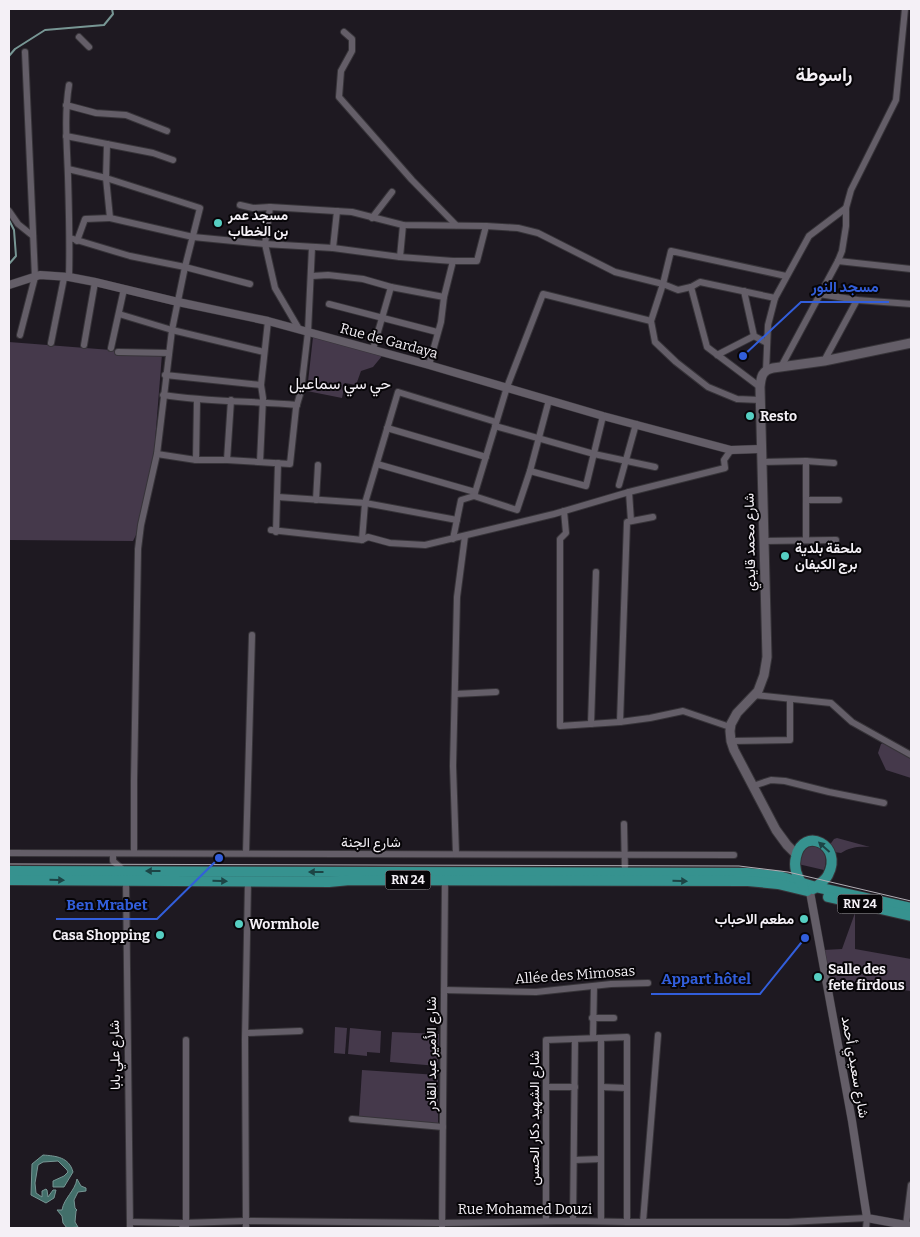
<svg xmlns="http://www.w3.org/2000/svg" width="920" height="1237" font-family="Bitter,Vazirmatn,serif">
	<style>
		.green { fill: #45394b }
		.water { fill: #426f6a; stroke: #779694 }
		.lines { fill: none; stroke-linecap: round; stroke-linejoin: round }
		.stream { stroke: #779694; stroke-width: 2 }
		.minor-casing { stroke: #373439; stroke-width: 8 }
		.tertiary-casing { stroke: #373439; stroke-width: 9 }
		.secondary-casing { stroke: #373439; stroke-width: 11 }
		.primary-casing { stroke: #373439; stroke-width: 12 }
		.minor { stroke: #645e68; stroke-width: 6 }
		.tertiary { stroke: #645e68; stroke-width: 8 }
		.secondary { stroke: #645e68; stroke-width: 9 }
		.primary { stroke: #36928f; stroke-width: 10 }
		.tram { stroke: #b2aeb5; stroke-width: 1 }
		.oneway { fill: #1c4445 }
		.poi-dot { fill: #56cec2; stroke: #070508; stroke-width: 2 }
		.labels { text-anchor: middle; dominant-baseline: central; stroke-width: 4; stroke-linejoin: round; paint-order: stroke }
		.shield { fill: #070508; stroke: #adaaaf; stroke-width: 1 }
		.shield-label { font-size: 12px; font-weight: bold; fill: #f4f0f6 }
		.poi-label { font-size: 14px; font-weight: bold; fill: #f4f0f6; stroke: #070508; text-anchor: start }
		.street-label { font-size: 14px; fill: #f4f0f6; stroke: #070508 }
		.quarter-label { font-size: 16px; fill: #f4f0f6; stroke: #070508 }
		.district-label { font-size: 19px; font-weight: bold; fill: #f4f0f6; stroke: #070508 }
		.leader { fill: none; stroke: #325edb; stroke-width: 2 }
		.callout-dot { fill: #325edb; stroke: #070508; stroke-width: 2 }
		.callout-label { font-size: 15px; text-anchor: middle; font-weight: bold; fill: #325edb; stroke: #070508; stroke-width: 4; stroke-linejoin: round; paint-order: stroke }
	</style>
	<rect width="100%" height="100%" fill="#1e1921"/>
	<g class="green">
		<polygon points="313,337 382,356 373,367 361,371 356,385 345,383 342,398 307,391"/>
		<polygon points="9,342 162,354 154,454 141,525 133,541 9,540"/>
		<polygon points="883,743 911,759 911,778 886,770 878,753 881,744"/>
		<path d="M837 838 870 847C859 846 850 847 841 853L834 852 829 846 834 839Z"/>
		<path d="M810 846C825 846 828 858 824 870L798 864 804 848Z"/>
		<polygon points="855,913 855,949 911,959 911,991 830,981 823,950 842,949"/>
		<polygon points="335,1027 347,1028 345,1054 334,1053"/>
		<polygon points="350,1028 381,1031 380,1053 367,1052 367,1056 348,1054"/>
		<polygon points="392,1032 439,1034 438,1066 390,1062"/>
		<polygon points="362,1070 438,1075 438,1124 359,1117"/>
	</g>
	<g class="water">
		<path d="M43 1155C56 1156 69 1157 73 1172L64 1187H53V1181L64 1176 68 1172 67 1170 58 1161 43 1162 38 1165 35 1183 36 1193 42 1197V1191L46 1189 47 1190 48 1197 53 1190H56L54 1198 46 1203 31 1195 32 1164Z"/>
		<path d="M77 1179 81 1186 86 1188V1191L78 1192 74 1200 75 1208 77 1210 76 1211 75 1222 78 1227 67 1228 63 1223 62 1216 57 1210H62C64 1198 75 1191 77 1179Z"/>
	</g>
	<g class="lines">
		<g class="stream">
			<polyline points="9,56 15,49 45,30 104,25 113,14 112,9"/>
			<polyline points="9,220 14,230 16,256 9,264"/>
		</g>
		<defs>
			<g id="minor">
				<polyline points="344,32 352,39 352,51 341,71 339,97 412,180 456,225"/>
				<polyline points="79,37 89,47"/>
				<polyline points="66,105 96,113 126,115 167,131"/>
				<polyline points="66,136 153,153 173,160"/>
				<polyline points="68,169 106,178 200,208 185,267 172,330 157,454 141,525 138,549 134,781 134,853"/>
				<polyline points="240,205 253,208 270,207 352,212 403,225 486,226 518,228 538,233 615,272 663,284 678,290 691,287 700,282 775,298"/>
				<polyline points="270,207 265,244 275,288 299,329"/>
				<polyline points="9,211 18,224 33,236"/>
				<polyline points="110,218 193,237 265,244 333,248 400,257 453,261 477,261 486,226"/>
				<polyline points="372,218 392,192"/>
				<polyline points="70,238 130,256 185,267 250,284"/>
				<polyline points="77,241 85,219 110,218 106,178 107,144"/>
				<polyline points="333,248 337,211"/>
				<polyline points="400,257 403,225"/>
				<polyline points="838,261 911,269"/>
				<polyline points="312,276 328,275 363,279 391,287 444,297"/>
				<path d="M69 277C70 244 69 210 68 177 67 146 64 116 69 85"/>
				<polyline points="691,287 707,347 760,387"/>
				<polyline points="744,291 754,336 767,343"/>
				<polyline points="819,294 857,300 911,304"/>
				<polyline points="329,304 437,332"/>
				<polyline points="119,314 172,330 264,352"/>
				<polyline points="20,335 35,277 25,52"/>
				<polyline points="51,343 64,278"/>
				<polyline points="84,345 95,282"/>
				<polyline points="111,348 124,289"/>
				<polyline points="373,349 391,287"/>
				<polyline points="118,352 169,353"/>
				<polyline points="717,355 754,336"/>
				<polyline points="824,361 857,300"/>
				<polyline points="429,365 441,322 444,297 453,261"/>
				<polyline points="781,367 838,261 842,251 846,226 846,208 851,190 896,100 905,9"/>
				<polyline points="766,371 768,325 775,298 809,236 846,208"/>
				<polyline points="165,375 261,385"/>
				<path d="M163 395C207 402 253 401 297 405"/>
				<polyline points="760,400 737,399 708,387 676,362 655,342 651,321 663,284 671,251 786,276"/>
				<polyline points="495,426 594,454 655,467"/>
				<polyline points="387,428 486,457"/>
				<polyline points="157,454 196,460 227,460 290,464 296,408 301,391 308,332 312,247"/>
				<polyline points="196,460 197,400"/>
				<polyline points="227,460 231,400"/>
				<polyline points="806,461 834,463"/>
				<polyline points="260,462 263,398 261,385 268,321"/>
				<polyline points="761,462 806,461 806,540"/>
				<polyline points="377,464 475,492"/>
				<polyline points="530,471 586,486 603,416"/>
				<polyline points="619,485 636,424"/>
				<polyline points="629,492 631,521"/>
				<polyline points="474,496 507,387 543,294 651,321"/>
				<polyline points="278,497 365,503 457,520"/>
				<polyline points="316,500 318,465"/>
				<polyline points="806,500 839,500"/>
				<polyline points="564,511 566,533 560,539 560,726 620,722 650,718 683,711 730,727"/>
				<polyline points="271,530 362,540 365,503 398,392 496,422"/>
				<polyline points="276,532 278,463"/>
				<polyline points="453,539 461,500 474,496 517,510 530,471 549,400"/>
				<polyline points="362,540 368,537 390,543 425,545 554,514 629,492 725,468 724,460 731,450"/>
				<polyline points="764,541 836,540"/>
				<polyline points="455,694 496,692"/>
				<polyline points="754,695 831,703 852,722 911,755"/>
				<polyline points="620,722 627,522 653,517"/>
				<polyline points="591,724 596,572"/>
				<polyline points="731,741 790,740 790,699"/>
				<polyline points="753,786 771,780 785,781 829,792 884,803"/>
				<polyline points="624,824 625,873"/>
				<polyline points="9,853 734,855"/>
				<polyline points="246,853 252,635"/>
				<polyline points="113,854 113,861 123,870"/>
				<polyline points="456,854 453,766 457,597 465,536"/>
				<polyline points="126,881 130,1228"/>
				<polyline points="444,990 536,992 611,984 648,983"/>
				<polyline points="592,1018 614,1018"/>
				<polyline points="246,1033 300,1031"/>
				<polyline points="593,1038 594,986"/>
				<polyline points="186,1040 186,1228"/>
				<polyline points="546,1087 575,1087"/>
				<polyline points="601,1087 627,1088"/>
				<polyline points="352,1119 443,1127"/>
				<polyline points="574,1160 601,1159"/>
				<polyline points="546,1221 546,1040 627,1037 627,1222"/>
				<polyline points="573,1221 575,1039"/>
				<polyline points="601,1221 601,1038"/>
				<polyline points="130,1222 182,1223 182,1225"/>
				<polyline points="643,1222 658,1035"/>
				<polyline points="182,1223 246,1221 442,1223 573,1221 627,1222 788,1222 867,1218 866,1228"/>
				<polyline points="906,1225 911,1185"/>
				<polyline points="246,1228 245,1039 248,882"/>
				<polyline points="442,1228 445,880"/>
			</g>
			<g id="tertiary">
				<polyline points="9,285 40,275 69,277 95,282 178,302 268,321 429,365 603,416 731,450 760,449"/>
				<polyline points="810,892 852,1121 867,1218 911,1226"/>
			</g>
			<path id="secondary" d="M796 854 787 845 776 830 734 750 731 741 730 731 731 724 737 713 758 691 764 675 767 657 760 387C761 377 762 370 773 368L824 361 911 343"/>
			<g id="primary">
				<polyline points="9,871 747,873 779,876 816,887 911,908"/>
				<polyline points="9,880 329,882 350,880 748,881 778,884 807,891"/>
				<path d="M803 886C797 877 793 868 796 857 803 825 844 845 828 875 825 881 818 885 813 889"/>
				<polyline points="828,897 911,916"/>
			</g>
		</defs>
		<use href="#minor" class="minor-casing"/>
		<use href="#tertiary" class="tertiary-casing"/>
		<use href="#secondary" class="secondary-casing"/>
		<use href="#primary" class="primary-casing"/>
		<use href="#minor" class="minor"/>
		<use href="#tertiary" class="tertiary"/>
		<use href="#secondary" class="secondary"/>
		<use href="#primary" class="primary"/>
		<polyline class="tram" points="9,864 739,866 788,872 911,901"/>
	</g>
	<defs><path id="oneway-solid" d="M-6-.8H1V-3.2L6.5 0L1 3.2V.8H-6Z" transform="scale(1.25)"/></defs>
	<g class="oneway">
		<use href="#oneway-solid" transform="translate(824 847) rotate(-138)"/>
		<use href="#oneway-solid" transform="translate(153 871) rotate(-180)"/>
		<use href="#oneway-solid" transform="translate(316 872) rotate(-180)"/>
		<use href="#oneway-solid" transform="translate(57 880) rotate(1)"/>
		<use href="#oneway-solid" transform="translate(220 881) rotate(1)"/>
		<use href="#oneway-solid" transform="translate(680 881) rotate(1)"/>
	</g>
	<g class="poi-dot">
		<circle cx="218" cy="223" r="5"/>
		<circle cx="750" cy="416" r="5"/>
		<circle cx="785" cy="556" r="5"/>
		<circle cx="804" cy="919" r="5"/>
		<circle cx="239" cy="924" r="5"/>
		<circle cx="160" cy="935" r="5"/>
		<circle cx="818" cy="977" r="5"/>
	</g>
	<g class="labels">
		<g class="shield">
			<rect x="385.5" y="870.5" width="45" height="19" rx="4"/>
			<rect x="837.5" y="894.5" width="45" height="19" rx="4"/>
		</g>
		<g class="shield-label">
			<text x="408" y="880">RN 24</text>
			<text x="860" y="904">RN 24</text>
		</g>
		<g class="poi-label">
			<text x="228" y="215">مسجد عمر<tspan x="228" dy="16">بن الخطاب</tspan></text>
			<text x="760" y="416">Resto</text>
			<text x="795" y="548">ملحقة بلدية<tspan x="795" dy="16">برج الكيفان</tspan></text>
			<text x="794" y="919" text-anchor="end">مطعم الاحباب</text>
			<text x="249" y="924">Wormhole</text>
			<text x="150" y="935" text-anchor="end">Casa Shopping</text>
			<text x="828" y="969">Salle des<tspan x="828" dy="16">fete firdous</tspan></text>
		</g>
		<g class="street-label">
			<text transform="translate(389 341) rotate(15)">Rue de Gardaya</text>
			<text transform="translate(750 542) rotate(-91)">شارع محمد قايدي</text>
			<text x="371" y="842">شارع الجنة</text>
			<text transform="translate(575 975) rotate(-4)">Allée des Mimosas</text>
			<text transform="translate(431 1054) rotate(-90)">شارع الأمير عبد القادر</text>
			<text transform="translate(115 1055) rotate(-91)">شارع علي بابا</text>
			<text transform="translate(855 1067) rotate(80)">شارع سعيدي أحمد</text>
			<text transform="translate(534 1118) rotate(-90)">شارع الشهيد دكار الحسن</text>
			<text x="525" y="1209">Rue Mohamed Douzi</text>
		</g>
		<g class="quarter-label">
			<text x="340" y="383">حي سي سماعيل</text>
		</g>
		<g class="district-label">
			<text x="824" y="74">راسوطة</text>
		</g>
	</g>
	<path class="leader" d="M743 356L801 302H889M219 858L157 919H56M805 938L760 994H651"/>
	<g class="callout-dot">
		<circle cx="743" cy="356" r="5"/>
		<circle cx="219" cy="858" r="5"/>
		<circle cx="805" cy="938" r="5"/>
	</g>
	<g class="callout-label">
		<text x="845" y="292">مسجد النور</text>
		<text x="107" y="910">Ben Mrabet</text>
		<text x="706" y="984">Appart hôtel</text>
	</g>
	<rect width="920" height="1237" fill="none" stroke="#f4f0f6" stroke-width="20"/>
</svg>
